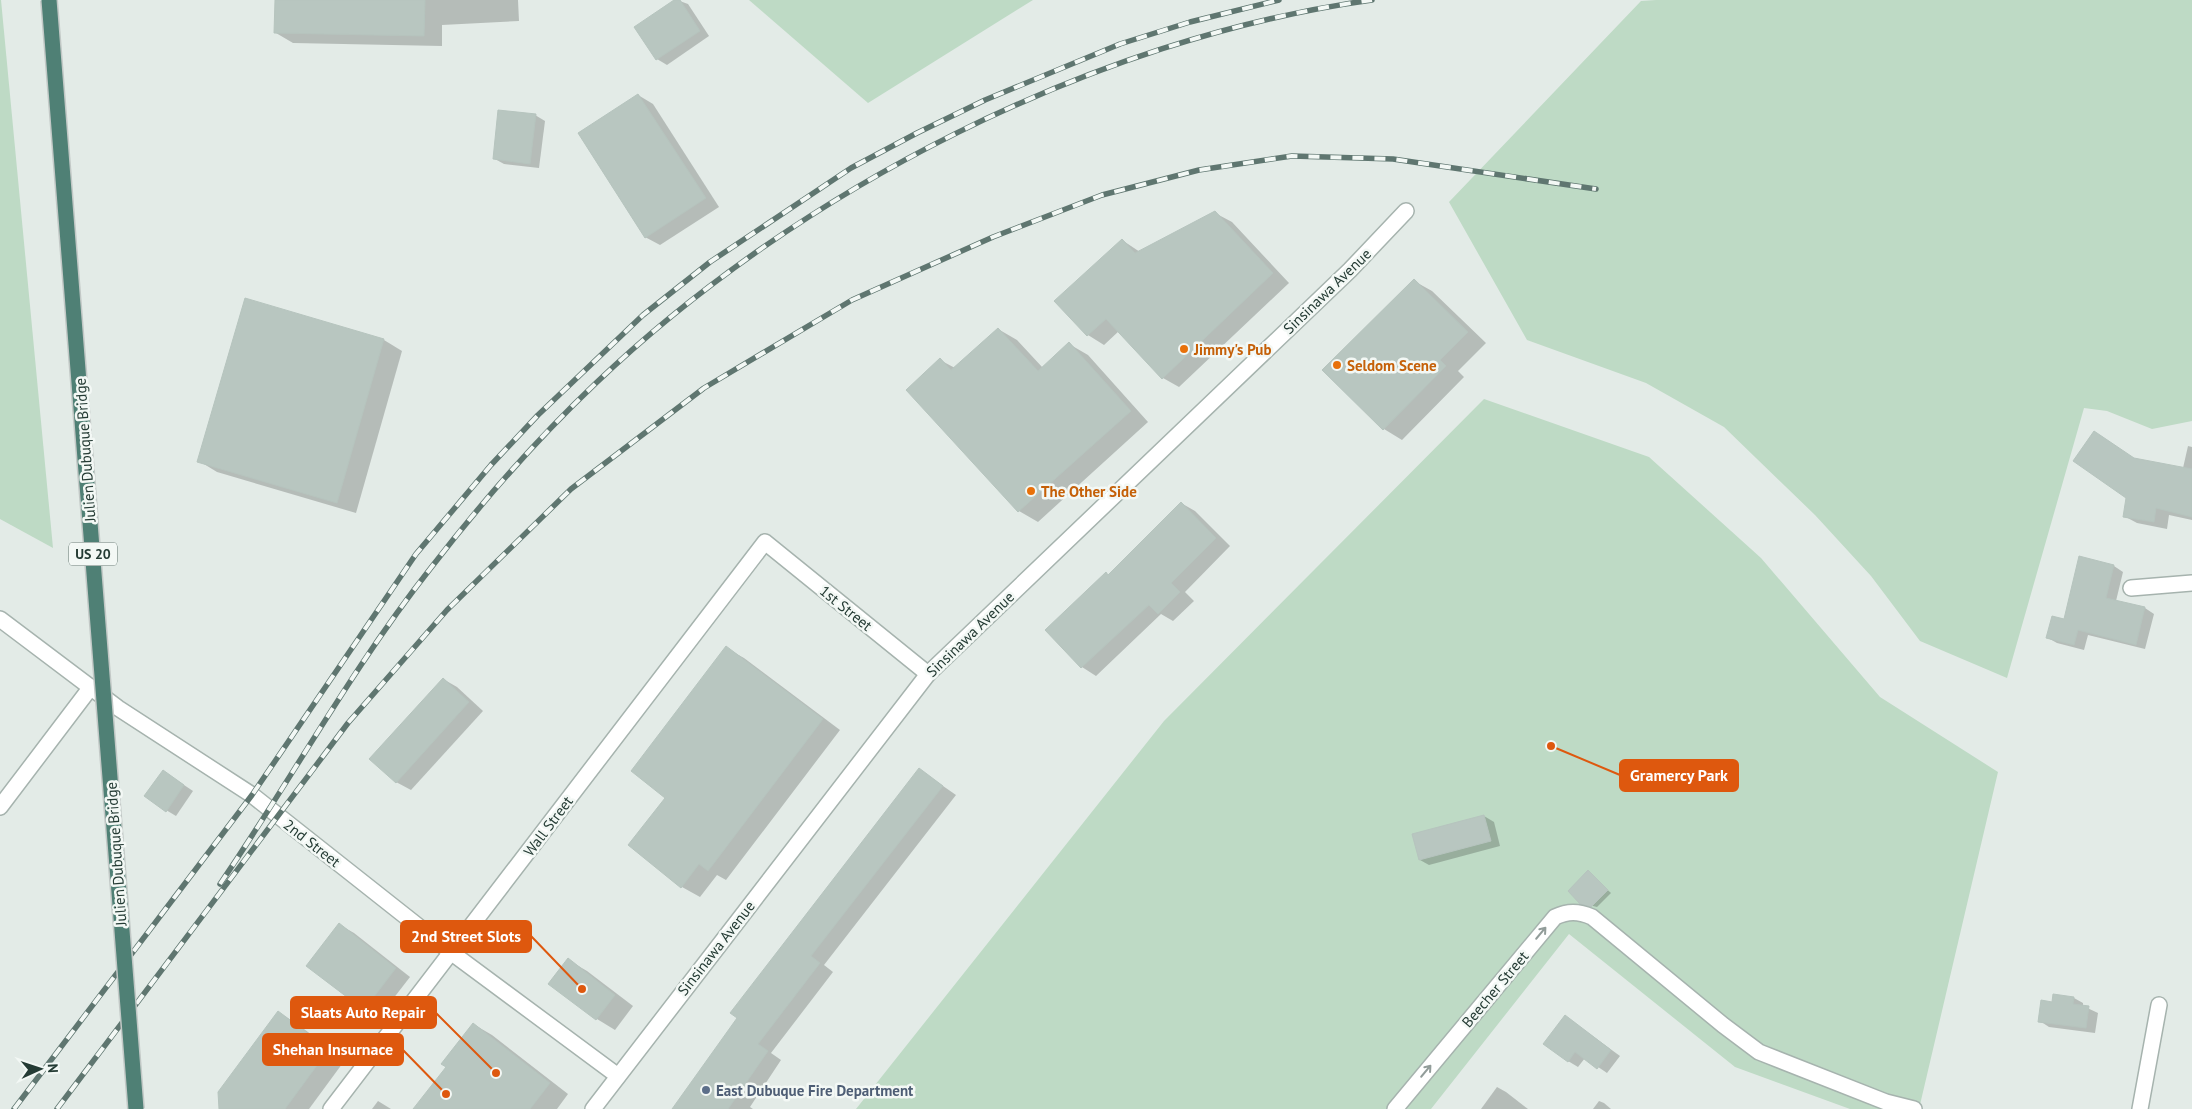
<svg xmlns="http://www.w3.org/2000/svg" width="2192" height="1109" font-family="'PT Sans',sans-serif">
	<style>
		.green { fill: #bedac5 }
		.shadow { fill: #0003 }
		.building { fill: #b8c6c0; stroke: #b6c4be }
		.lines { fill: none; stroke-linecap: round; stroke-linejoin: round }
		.minor-casing { stroke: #a6b3ae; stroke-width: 18 }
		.minor { stroke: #fff; stroke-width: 15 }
		.rail-casing { stroke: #5f7670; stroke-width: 5.5 }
		.rail { stroke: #f3f8f5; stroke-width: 4; stroke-dasharray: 11; stroke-linecap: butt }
		.trunk-bridge-casing { stroke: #c2c8c6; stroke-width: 18; stroke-linecap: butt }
		.trunk-bridge { stroke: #4f8075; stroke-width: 15 }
		.oneway { stroke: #929d9a }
		.food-dot { fill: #e8710a; stroke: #f3f8f5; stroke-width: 2 }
		.service-dot { fill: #5c6f8a; stroke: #f3f8f5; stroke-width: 2 }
		.labels { text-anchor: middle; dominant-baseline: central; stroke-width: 5; stroke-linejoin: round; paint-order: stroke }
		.shield { fill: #f3f8f5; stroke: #62746e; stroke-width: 1 }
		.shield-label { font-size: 14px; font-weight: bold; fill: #243b34 }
		.street-label { font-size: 15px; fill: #243b34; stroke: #f3f8f5 }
		.food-label { font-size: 15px; font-weight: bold; fill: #c56008; stroke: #f3f8f5; text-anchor: start }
		.service-label { font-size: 15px; font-weight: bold; fill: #4e5e75; stroke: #f3f8f5; text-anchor: start }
		.leader { fill: none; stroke: #de580e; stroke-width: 2 }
		.callout-dot { fill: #de580e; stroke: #f3f8f5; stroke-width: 2 }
		.callout { fill: #de580e; stroke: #de580e; stroke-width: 2 }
		.callout-label { font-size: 16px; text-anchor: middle; font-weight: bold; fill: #fff }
	</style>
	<rect width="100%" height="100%" fill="#e3ebe7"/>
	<g class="green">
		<polygon points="0,0 1,0 53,548 0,519"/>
		<polygon points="749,0 1033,0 868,103"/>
		<polygon points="1656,0 2192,0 2192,421 2152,429 2107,411 2084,408 2007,678 1920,641 1871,576 1815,515 1724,427 1646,383 1527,340 1449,202 1641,1"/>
		<polygon points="1484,399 1649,457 1761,558 1880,697 1998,772 1919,1109 1850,1109 1735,1067 1569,934 1431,1109 856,1109 1164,721"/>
	</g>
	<g class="shadow">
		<polygon points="276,0 518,0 519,21 442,25 442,46 293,43 276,33"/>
		<polygon points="677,0 688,4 709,36 667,65 657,59"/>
		<polygon points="638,95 653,104 719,207 660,245 645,237"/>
		<polygon points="535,115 545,121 539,168 504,164 495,159"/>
		<polygon points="1215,213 1232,222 1289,283 1179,387 1163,378 1119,331 1104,345 1088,335 1056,301 1122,240 1140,252"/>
		<polygon points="1414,281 1432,291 1486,343 1458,371 1464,377 1402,440 1384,429"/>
		<polygon points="245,300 384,340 402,351 356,513 217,472 199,461"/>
		<polygon points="998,329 1017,340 1043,368 1069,344 1088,355 1148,422 1038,522 1019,511 908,390 940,360 955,368"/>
		<polygon points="2188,446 2192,447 2192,520 2169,515 2167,529 2137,523 2124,516 2136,460 2183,468"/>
		<polygon points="1181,503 1195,511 1230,546 1185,592 1194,601 1173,621 1161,614 1096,676 1082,667 1047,630 1109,576"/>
		<polygon points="2080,558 2114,566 2123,572 2116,601 2145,608 2154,614 2145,649 2088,635 2084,650 2057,643 2048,638 2065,621"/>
		<polygon points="726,648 744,658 840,730 726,880 717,875 700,897 682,887"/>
		<polygon points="443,679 457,687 483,711 411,790 396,782"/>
		<polygon points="920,770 956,795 824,965 833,972 771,1053 781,1060 750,1107 753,1109 674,1109"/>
		<polygon points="163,771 193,791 176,816 166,810"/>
		<polygon points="1484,816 1494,822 1500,846 1429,865 1420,860"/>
		<polygon points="1588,872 1611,893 1597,907 1581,903"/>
		<polygon points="340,925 354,933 410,977 379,1017 365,1009"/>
		<polygon points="568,960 587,971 633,1006 615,1030 597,1019"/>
		<polygon points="2074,998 2083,1003 2083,1006 2098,1013 2095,1033 2049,1027 2040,1021 2053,1003"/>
		<polygon points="279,1013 296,1023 345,1060 309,1109 220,1109"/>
		<polygon points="1565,1016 1620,1056 1607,1073 1585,1058 1578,1067 1568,1061"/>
		<polygon points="473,1024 492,1035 568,1094 557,1109 414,1109 448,1067"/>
		<polygon points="1497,1087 1506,1092 1528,1109 1481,1109"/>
		<polygon points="378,1101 391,1109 372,1109"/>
		<polygon points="1599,1101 1604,1103 1611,1109 1593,1109"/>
	</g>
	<g class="building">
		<polygon points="275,0 425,0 424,36 274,33"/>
		<polygon points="674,0 680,0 700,31 656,60 634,27"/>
		<polygon points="638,94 706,198 645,238 578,133"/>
		<polygon points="498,110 536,114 530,164 493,159"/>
		<polygon points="1215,211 1273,273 1162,379 1106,319 1087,336 1054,301 1122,239 1135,253"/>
		<polygon points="1414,279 1468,332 1440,360 1446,366 1383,430 1322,370"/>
		<polygon points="245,298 384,339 337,503 197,462"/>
		<polygon points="998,328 1038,371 1069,342 1131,411 1018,512 906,390 940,358 951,370"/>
		<polygon points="2094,431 2134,458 2192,469 2192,517 2156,508 2154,522 2123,517 2126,498 2073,461"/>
		<polygon points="1181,502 1216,538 1171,583 1180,592 1158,614 1149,605 1081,668 1045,630 1106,572 1108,575"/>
		<polygon points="2079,556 2114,565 2106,598 2145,607 2136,645 2078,630 2074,645 2046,638 2052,616 2064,619"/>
		<polygon points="726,646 823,719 708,871 699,864 681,888 628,845 665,798 631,771"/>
		<polygon points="443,678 469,702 396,783 369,759"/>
		<polygon points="919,768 943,786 811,956 820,963 758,1044 768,1051 728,1109 672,1109 737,1018 730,1013"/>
		<polygon points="163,770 184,785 166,812 144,796"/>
		<polygon points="1484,815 1491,841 1419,860 1412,834"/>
		<polygon points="1588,870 1608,890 1591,907 1580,904 1568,891"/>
		<polygon points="339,923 396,968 364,1010 306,966"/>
		<polygon points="568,958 615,995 596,1020 548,984"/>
		<polygon points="2053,994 2074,997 2073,1004 2089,1006 2086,1028 2038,1022 2041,1000 2052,1002"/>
		<polygon points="278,1011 329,1049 285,1109 219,1109 218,1092"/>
		<polygon points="1565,1015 1611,1050 1597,1069 1575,1052 1568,1062 1543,1044"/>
		<polygon points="473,1023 550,1083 530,1109 413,1109 446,1067 441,1064"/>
	</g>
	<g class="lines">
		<defs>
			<g id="minor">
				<polyline points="2131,588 2192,583"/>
				<polyline points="0,619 118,708 252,795 452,953 618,1076"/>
				<polyline points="0,807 91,687"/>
				<polyline points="331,1109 765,542 928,674"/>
				<polyline points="593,1109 928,674 1350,270 1406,211"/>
				<path d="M1395 1109 1555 917C1568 911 1578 911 1592 917L1723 1025 1759 1052 1886 1102 1914 1109"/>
				<polyline points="2140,1109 2159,1005"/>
			</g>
		</defs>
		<use href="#minor" class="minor-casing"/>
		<use href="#minor" class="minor"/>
		<defs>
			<g id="rail">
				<path d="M220 884C291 780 352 668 430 569 481 503 536 440 596 383 798 190 1095 38 1372 0"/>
				<polyline points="14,1109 252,795 416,554 491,465 538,415 643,315 710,262 851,168 917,133 985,100 1120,44 1190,22 1279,0"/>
				<polyline points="57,1109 348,723 447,610 571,489 704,388 852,300 993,237 1102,195 1199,170 1292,156 1393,159 1596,189"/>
			</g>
		</defs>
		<use href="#rail" class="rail-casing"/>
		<use href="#rail" class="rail"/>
		<defs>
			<polyline id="trunk-bridge" points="49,0 136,1109"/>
		</defs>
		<use href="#trunk-bridge" class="trunk-bridge-casing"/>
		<use href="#trunk-bridge" class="trunk-bridge"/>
	</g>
	<defs><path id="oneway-shaft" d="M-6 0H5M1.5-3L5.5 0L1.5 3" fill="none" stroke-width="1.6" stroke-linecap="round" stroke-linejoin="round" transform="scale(1.25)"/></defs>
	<g class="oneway">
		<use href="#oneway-shaft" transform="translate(1541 933) rotate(-50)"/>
		<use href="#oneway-shaft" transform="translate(1426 1071) rotate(-50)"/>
	</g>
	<g class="food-dot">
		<circle cx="1184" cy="349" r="5"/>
		<circle cx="1337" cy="365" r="5"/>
		<circle cx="1031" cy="491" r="5"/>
	</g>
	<circle class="service-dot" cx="706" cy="1090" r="5"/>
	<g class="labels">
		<rect class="shield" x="69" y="542.5" width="48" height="23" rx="4"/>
		<g class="shield-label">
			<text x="93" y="554">US 20</text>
		</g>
		<g class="street-label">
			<text transform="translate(1327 291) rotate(-44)">Sinsinawa Avenue</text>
			<text transform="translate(85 450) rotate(-94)">Julien Dubuque Bridge</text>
			<text transform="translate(846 608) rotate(39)">1st Street</text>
			<text transform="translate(970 634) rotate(-44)">Sinsinawa Avenue</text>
			<text transform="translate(548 826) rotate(-53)">Wall Street</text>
			<text transform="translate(312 843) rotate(38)">2nd Street</text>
			<text transform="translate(116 854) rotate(-94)">Julien Dubuque Bridge</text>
			<text transform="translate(716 948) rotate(-52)">Sinsinawa Avenue</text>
			<text transform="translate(1495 989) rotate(-50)">Beecher Street</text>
		</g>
		<g class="food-label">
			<text x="1194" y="349">Jimmy's Pub</text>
			<text x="1347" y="365">Seldom Scene</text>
			<text x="1041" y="491">The Other Side</text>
		</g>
		<g class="service-label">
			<text x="716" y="1090">East Dubuque Fire Department</text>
		</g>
	</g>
	<path class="leader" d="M1551 746L1620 775M582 989L531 936M496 1073L436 1013M446 1094L403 1050"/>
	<g class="callout-dot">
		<circle cx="1551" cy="746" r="5"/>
		<circle cx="582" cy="989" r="5"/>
		<circle cx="496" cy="1073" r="5"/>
		<circle cx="446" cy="1094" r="5"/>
	</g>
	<g class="callout">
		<rect x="1620" y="760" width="118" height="31" rx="5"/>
		<rect x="401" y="921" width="130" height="31" rx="5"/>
		<rect x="291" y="997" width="145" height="31" rx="5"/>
		<rect x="263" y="1034" width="140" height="31" rx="5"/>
	</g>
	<g class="callout-label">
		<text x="1679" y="781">Gramercy Park</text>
		<text x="466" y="942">2nd Street Slots</text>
		<text x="363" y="1018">Slaats Auto Repair</text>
		<text x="333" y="1055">Shehan Insurnace</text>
	</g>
	<g transform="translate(40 1069) rotate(87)" stroke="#f3f8f5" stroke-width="4" paint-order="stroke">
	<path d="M0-4L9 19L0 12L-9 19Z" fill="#243b34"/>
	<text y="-8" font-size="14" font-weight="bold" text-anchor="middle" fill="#243b34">N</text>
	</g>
</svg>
